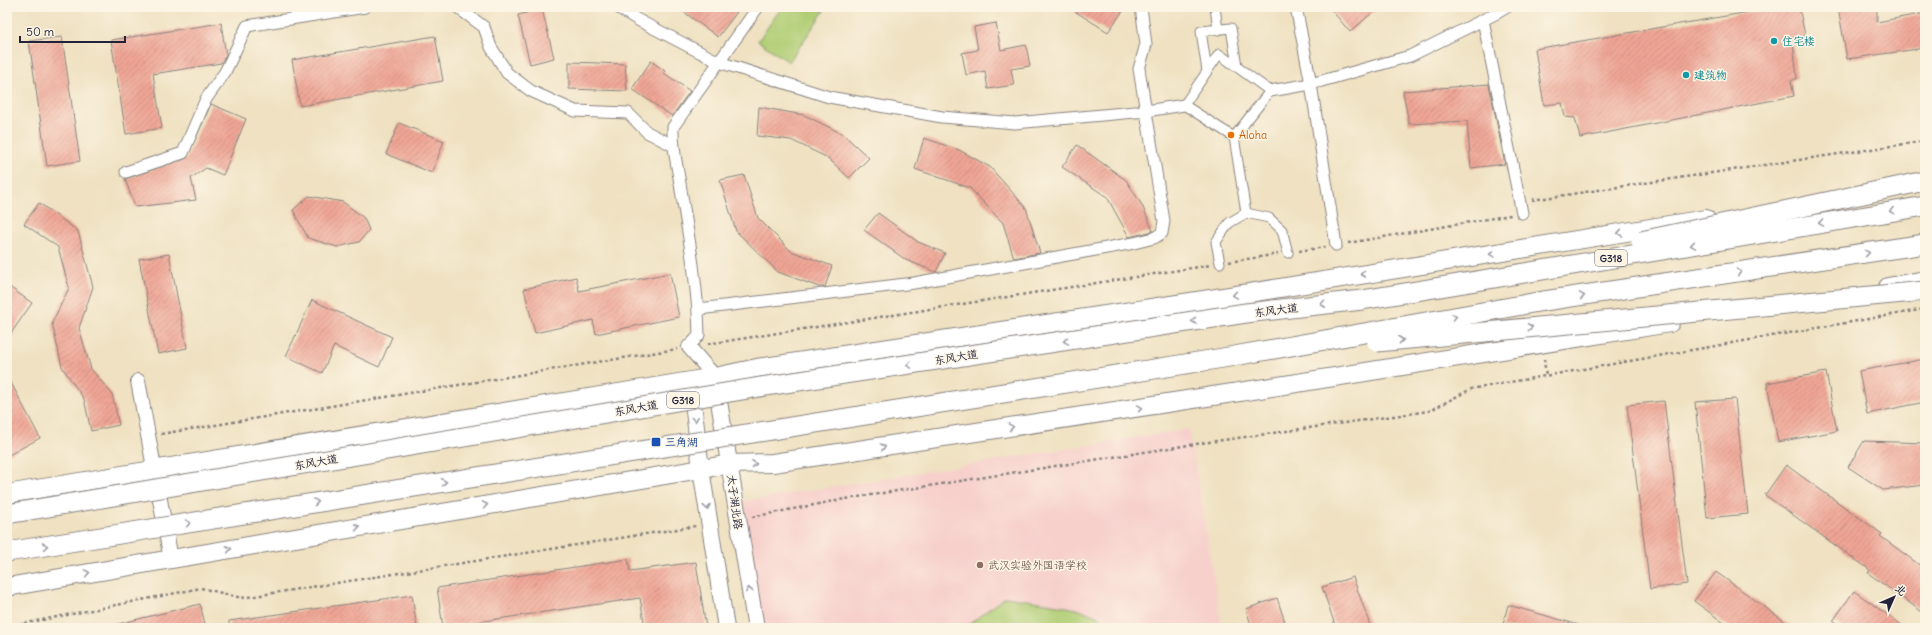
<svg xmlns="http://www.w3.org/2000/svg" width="1932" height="635" font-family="Delius,'LXGW WenKai TC',sans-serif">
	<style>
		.built { fill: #f7d0cc }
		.pitch { fill: #b1ce75; stroke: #6a7858 }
		.building { fill: url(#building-hatch) }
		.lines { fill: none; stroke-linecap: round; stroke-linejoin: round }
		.pedestrian-casing { stroke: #88827e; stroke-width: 11 }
		.minor-casing { stroke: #88827e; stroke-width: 13 }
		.tertiary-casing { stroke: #88827e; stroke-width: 16 }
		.secondary-casing { stroke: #88827e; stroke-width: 18 }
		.primary-casing { stroke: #88827e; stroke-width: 20 }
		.trunk-casing { stroke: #88827e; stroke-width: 21 }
		.path { stroke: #88827e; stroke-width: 2.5; stroke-dasharray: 3 3; stroke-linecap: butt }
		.pedestrian { stroke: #fff; stroke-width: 9 }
		.minor { stroke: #fff; stroke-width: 11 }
		.tertiary { stroke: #fff; stroke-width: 14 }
		.secondary { stroke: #fff; stroke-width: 16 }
		.primary { stroke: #fff; stroke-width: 18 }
		.trunk { stroke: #fff; stroke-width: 19 }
		.trunk-bridge-casing { stroke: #88827e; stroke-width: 21; stroke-linecap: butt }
		.trunk-bridge { stroke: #fff; stroke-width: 19 }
		.oneway { stroke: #9c9ca7 }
		.culture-dot { fill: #0f9aa8; stroke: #fcf5e5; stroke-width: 1.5 }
		.food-dot { fill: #e8710a; stroke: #fcf5e5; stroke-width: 1.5 }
		.transit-dot { fill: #1a4fb4; stroke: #fcf5e5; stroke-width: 1.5 }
		.education-dot { fill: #8d6e63; stroke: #fcf5e5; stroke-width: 1.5 }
		.labels { text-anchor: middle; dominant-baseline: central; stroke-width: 3; stroke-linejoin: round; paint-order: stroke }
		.shield { fill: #fcf5e5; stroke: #63616e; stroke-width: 1 }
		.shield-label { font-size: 10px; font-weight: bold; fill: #22223b }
		.culture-label { font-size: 11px; fill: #0d838f; stroke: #fcf5e5; text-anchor: start }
		.food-label { font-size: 11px; fill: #c56008; stroke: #fcf5e5; text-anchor: start }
		.street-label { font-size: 11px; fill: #22223b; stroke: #fcf5e5 }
		.transit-label { font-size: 11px; fill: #164399; stroke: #fcf5e5; text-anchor: start }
		.education-label { font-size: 11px; fill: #785e54; stroke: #fcf5e5; text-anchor: start }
	</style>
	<defs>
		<pattern id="building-hatch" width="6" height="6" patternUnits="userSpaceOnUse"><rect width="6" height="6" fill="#f0a695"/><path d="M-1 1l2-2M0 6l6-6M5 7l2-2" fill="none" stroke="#c2877b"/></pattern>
	</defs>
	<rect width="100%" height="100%" fill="#fcf5e5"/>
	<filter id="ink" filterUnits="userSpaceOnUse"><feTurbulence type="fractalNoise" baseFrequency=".025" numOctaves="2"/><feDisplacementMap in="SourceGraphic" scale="8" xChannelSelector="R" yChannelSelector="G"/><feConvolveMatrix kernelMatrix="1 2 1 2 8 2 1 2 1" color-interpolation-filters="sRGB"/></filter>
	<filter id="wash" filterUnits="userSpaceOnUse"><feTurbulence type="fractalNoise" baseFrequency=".012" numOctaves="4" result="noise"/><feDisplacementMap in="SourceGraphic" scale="16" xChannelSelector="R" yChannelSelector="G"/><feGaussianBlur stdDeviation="0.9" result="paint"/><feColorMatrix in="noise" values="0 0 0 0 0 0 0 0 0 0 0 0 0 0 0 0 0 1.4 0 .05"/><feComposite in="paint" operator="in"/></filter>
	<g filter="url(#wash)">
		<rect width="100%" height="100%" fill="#efe1c1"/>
		<polygon class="built" points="1189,429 1222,628 760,628 738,502"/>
		<g class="pitch">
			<polygon points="782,7 818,7 824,11 789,62 758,41"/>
			<path d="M1005 597C1029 601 1100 607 1112 628H964Z"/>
		</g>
		<g id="blocks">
			<g class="building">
				<polygon points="677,7 730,7 737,12 718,37"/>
				<polygon points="1068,7 1117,7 1123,11 1108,32"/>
				<polygon points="1329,7 1379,7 1350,32"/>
				<polygon points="1778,7 1799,7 1806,40 1793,42 1797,78 1791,81 1794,96 1580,138 1575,118 1565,117 1562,103 1544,105 1535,49"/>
				<polygon points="1838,7 1877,7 1877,22 1925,13 1925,48 1847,59"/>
				<polygon points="542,9 554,58 530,64 518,15"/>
				<polygon points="221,23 226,55 221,63 153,74 162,128 126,134 111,40"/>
				<polygon points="996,23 1001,50 1026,45 1030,66 1011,69 1014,85 988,89 985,71 966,75 962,53 978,50 974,27"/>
				<polygon points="435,36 443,81 300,106 292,60"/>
				<polygon points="62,37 80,161 47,166 29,41"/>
				<polygon points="651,61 665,71 664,73 690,91 672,116 632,89"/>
				<polygon points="569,62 625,64 627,91 569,89"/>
				<polygon points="1489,84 1505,164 1471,168 1467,121 1409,124 1403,91"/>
				<polygon points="211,104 246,119 223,175 206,168 191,178 196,200 135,207 125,179 187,158"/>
				<polygon points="759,107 804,115 843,134 869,158 849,178 828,158 791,140 757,136"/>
				<polygon points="399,123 444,141 432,173 386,154"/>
				<polygon points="924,138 959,150 990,167 1026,208 1040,253 1014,258 1003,223 970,188 915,169"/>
				<polygon points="1077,145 1126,180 1142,205 1153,231 1129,237 1107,197 1062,167"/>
				<polygon points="744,175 758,218 791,251 832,266 825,287 819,287 778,272 736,231 720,180"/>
				<polygon points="309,196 343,202 364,218 369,230 359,242 337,247 308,238 293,210"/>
				<polygon points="39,203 78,231 93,287 79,328 91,369 112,394 119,425 91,431 84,399 62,367 52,323 69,288 58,247 24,224"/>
				<polygon points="878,213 918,242 945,253 936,272 906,260 864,230"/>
				<polygon points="169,254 187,348 158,354 139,259"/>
				<polygon points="670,273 679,317 596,334 593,320 535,333 524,289 576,277 579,291"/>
				<polygon points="7,285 32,303 7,339"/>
				<polygon points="312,300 392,337 379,367 334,346 322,373 286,356"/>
				<polygon points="1925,359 1925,402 1867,414 1859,371"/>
				<polygon points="1826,372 1837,431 1778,442 1767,383"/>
				<polygon points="7,375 40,438 7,456"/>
				<polygon points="1735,399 1748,514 1707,518 1695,402"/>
				<polygon points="1664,401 1687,584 1650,589 1627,405"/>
				<polygon points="1864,441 1925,443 1925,485 1883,490 1848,467"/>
				<polygon points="1786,465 1882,534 1880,536 1925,569 1925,614 1868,573 1870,570 1765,495"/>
				<polygon points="628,559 630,571 696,562 706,628 645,628 640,598 443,627 437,588"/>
				<polygon points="1716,572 1794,628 1731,628 1694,601"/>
				<polygon points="1353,577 1371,628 1336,628 1322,587"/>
				<polygon points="1854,591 1906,628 1843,628 1833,621"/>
				<polygon points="412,595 417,628 229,628 229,621"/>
				<polygon points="1277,598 1287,628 1252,628 1246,609"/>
				<polygon points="200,604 206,628 119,628 118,624"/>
				<polygon points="1508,605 1579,625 1578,628 1502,628"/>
			</g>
		</g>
	</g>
	<g filter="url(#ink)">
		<use href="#blocks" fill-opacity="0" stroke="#88827e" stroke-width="1"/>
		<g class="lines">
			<defs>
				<g id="pedestrian">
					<polyline points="1215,7 1218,30"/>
					<polyline points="1207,71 1201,31 1231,28 1237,66"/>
					<polyline points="1234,137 1184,105 1219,54 1270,91 1234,137 1246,213"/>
					<polyline points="1220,263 1216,242 1229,223 1246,213 1269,218 1282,230 1288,253"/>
				</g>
				<g id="minor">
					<polyline points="457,7 484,27 491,47 507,73 531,91 575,111 628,113 647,132 672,145"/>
					<polyline points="617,7 638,20 719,62 829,97 942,117 1015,123 1146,111 1184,105"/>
					<polyline points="1296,7 1311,84 1336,245"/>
					<polyline points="1483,20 1522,213"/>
					<polyline points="1270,91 1311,84 1410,56 1497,13 1507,7"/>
					<polyline points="126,172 183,153 206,99 225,72 247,26 365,7"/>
					<polyline points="699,309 914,283 1134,243 1154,238 1162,233 1164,221 1139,69 1146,44 1141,7"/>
					<path d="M689 347 699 335C698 287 689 238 681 190 678 168 672 149 673 127L758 7"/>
				</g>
				<g id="tertiary">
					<polyline points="689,347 715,377"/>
					<polyline points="138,381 171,559"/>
				</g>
				<g id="secondary">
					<polyline points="716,383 756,628"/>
					<polyline points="691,386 701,469 726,628"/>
				</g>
				<g id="primary">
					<polyline points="1888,287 1925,280"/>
					<polyline points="7,494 715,377 757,368 1243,294 1706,219"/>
					<polyline points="7,587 701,469 730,464 773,463 1259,389 1670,323"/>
				</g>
				<g id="trunk">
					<polyline points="1860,217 1925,206"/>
					<polyline points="1544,301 1925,244"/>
				</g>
			</defs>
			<use href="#pedestrian" class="pedestrian-casing"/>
			<use href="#minor" class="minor-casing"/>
			<use href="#tertiary" class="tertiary-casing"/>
			<use href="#secondary" class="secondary-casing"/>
			<use href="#primary" class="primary-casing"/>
			<use href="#trunk" class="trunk-casing"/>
			<g class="path">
				<polyline points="1532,200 1925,141"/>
				<polyline points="1348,243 1511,215"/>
				<polyline points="1299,251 1325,247"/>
				<polyline points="1229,262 1278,254"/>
				<polyline points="708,344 1211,265"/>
				<polyline points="1544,359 1546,376"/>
				<polyline points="161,434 677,349"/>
				<polyline points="752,517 839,500 1202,443 1429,411 1471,389 1925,309"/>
				<polyline points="7,627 201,588 242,598 696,526"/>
			</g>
			<use href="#pedestrian" class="pedestrian"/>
			<use href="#minor" class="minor"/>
			<use href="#tertiary" class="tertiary"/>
			<use href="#secondary" class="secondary"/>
			<use href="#primary" class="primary"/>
			<use href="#trunk" class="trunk"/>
			<defs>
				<g id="trunk-bridge">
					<polyline points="1641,241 1925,181"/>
					<polyline points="1377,342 1925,291"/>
					<polyline points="7,514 760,387 1246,313 1362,300 1860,217"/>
					<polyline points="7,552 1223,358 1544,301"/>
				</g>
			</defs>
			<use href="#trunk-bridge" class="trunk-bridge-casing"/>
			<use href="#trunk-bridge" class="trunk-bridge"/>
		</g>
		<defs><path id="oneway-chevron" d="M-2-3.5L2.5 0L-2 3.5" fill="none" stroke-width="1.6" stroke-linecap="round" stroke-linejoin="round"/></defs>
		<g class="oneway">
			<use href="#oneway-chevron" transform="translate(1892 211) rotate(171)"/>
			<use href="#oneway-chevron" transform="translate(1821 223) rotate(171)"/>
			<use href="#oneway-chevron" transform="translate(1620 233) rotate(171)"/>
			<use href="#oneway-chevron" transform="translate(1693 245) rotate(171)"/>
			<use href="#oneway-chevron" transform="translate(1867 253) rotate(-9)"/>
			<use href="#oneway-chevron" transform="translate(1492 254) rotate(171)"/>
			<use href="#oneway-chevron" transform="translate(1739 272) rotate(-9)"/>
			<use href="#oneway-chevron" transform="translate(1363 274) rotate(171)"/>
			<use href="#oneway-chevron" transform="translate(1235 295) rotate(171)"/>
			<use href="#oneway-chevron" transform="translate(1582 296) rotate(-9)"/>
			<use href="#oneway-chevron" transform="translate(1323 304) rotate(173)"/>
			<use href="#oneway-chevron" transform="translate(1454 317) rotate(-10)"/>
			<use href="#oneway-chevron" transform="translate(1194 321) rotate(171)"/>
			<use href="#oneway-chevron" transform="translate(1530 327) rotate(-6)"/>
			<use href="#oneway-chevron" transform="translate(1401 340) rotate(-6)"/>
			<use href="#oneway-chevron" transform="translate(1066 341) rotate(171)"/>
			<use href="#oneway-chevron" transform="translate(909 365) rotate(171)"/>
			<use href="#oneway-chevron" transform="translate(1140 408) rotate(-9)"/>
			<use href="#oneway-chevron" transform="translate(695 419) rotate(83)"/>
			<use href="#oneway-chevron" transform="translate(1011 427) rotate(-9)"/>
			<use href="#oneway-chevron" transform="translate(883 447) rotate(-9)"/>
			<use href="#oneway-chevron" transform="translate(754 464) rotate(-1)"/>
			<use href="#oneway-chevron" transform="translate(444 482) rotate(-9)"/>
			<use href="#oneway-chevron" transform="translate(316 502) rotate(-9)"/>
			<use href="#oneway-chevron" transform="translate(485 505) rotate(-10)"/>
			<use href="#oneway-chevron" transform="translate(707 507) rotate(81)"/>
			<use href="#oneway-chevron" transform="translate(188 523) rotate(-9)"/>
			<use href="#oneway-chevron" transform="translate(357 527) rotate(-10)"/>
			<use href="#oneway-chevron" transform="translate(45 546) rotate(-9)"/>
			<use href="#oneway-chevron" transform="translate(229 549) rotate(-10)"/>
			<use href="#oneway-chevron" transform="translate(87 573) rotate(-10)"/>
			<use href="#oneway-chevron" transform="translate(749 590) rotate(-100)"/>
		</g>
	</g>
	<g class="culture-dot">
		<circle cx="1774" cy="41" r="4"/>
		<circle cx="1686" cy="75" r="4"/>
	</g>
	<circle class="food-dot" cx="1231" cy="135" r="4"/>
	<rect class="transit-dot" x="651" y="437" width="10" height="10" rx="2"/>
	<circle class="education-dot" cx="980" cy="565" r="4"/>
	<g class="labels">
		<g class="shield">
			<rect x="1595" y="250" width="32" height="16" rx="3"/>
			<rect x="667" y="392" width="32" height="16" rx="3"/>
		</g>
		<g class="shield-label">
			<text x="1611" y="258">G318</text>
			<text x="683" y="400">G318</text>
		</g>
		<g class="culture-label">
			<text x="1782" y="41">住宅楼</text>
			<text x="1694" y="75">建筑物</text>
		</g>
		<g class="food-label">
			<text x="1239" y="135">Aloha</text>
		</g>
		<g class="street-label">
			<text transform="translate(1276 310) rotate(-7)">东风大道</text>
			<text transform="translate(956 357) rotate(-9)">东风大道</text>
			<text transform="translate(636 408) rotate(-10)">东风大道</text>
			<text transform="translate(316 462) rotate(-10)">东风大道</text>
			<text transform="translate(735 502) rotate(82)">太子湖北路</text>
		</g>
		<g class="transit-label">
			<text x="665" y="442">三角湖</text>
		</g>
		<g class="education-label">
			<text x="988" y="565">武汉实验外国语学校</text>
		</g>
	</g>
	<rect width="1932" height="635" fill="none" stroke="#fcf5e5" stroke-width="24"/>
	<g transform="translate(1894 597) rotate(45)" stroke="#fcf5e5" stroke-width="3" paint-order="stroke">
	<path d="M0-3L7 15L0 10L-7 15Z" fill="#22223b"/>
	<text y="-6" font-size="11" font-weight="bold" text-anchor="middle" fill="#22223b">北</text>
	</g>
	<path d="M20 36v6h105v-6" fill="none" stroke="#22223b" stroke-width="2"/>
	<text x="26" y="36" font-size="12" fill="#22223b" stroke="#fcf5e5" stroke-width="3" paint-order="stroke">50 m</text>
</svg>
